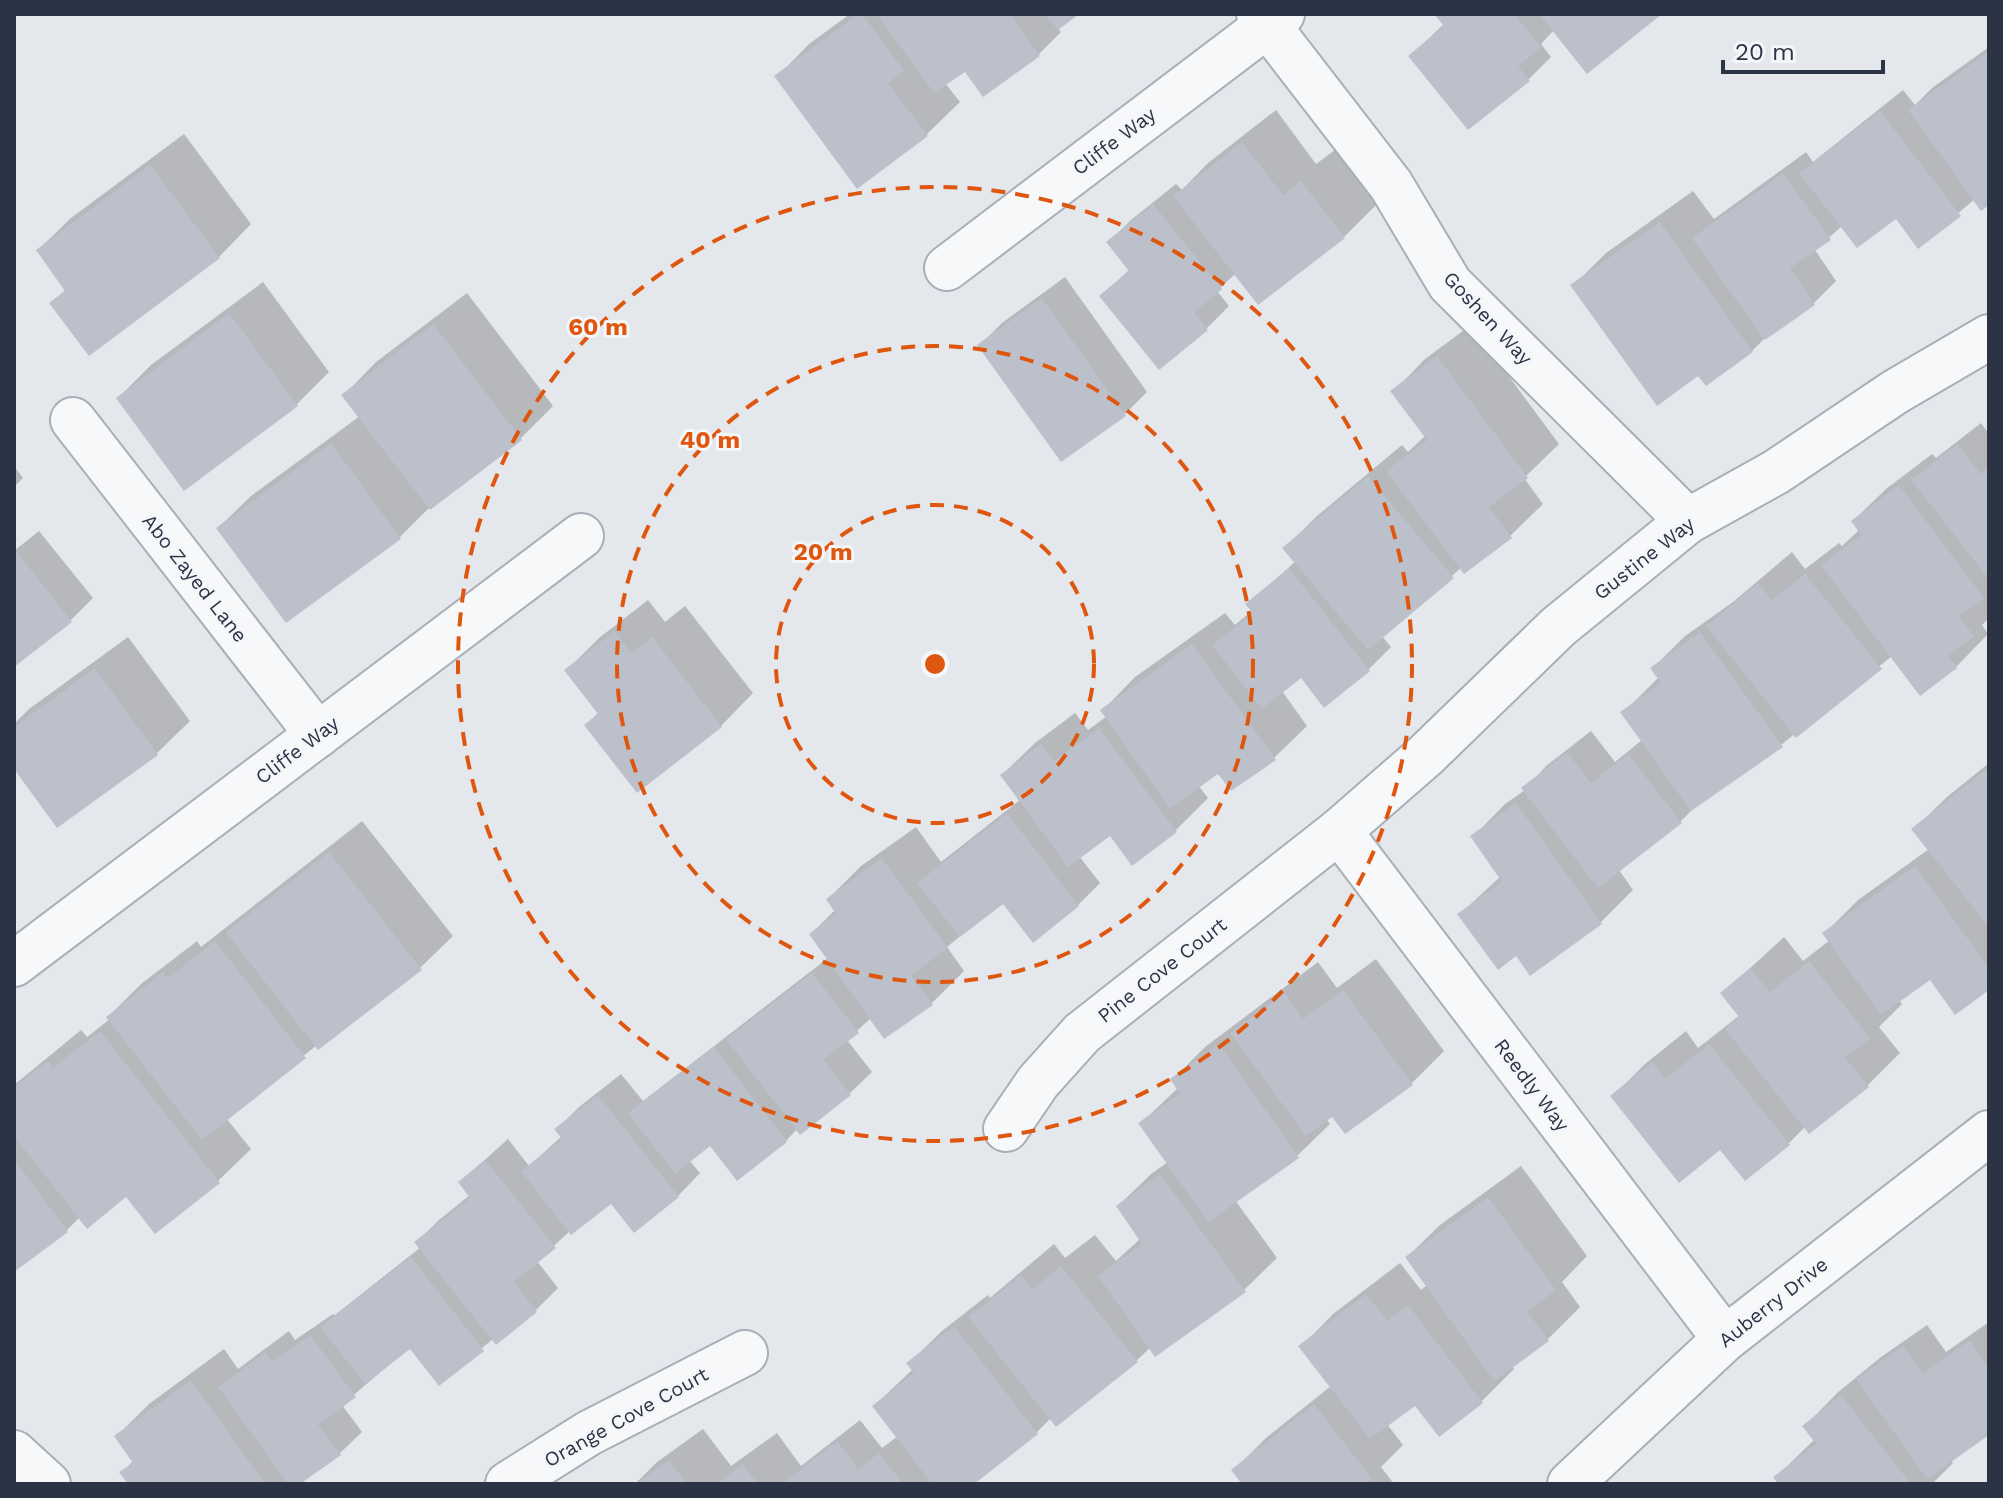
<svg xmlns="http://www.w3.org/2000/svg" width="2003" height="1498" font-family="'Work Sans',sans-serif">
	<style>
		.shadow { fill: #0003 }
		.building { fill: #bbc0ca }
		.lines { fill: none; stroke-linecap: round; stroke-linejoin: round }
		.minor-casing { stroke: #a9aeb7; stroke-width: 48 }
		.minor { stroke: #f7f8fa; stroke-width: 44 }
		.ring { fill: none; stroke: #df570f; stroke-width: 4; stroke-dasharray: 14 10 }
		.labels { text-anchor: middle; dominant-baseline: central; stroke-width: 6; stroke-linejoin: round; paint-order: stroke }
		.street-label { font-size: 20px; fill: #2b3445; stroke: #f4f6f9 }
		.centre { fill: #df570f; stroke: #f4f6f9; stroke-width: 4 }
		.ring-label { font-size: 24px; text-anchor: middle; font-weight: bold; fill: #df570f; stroke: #f4f6f9; stroke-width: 6; stroke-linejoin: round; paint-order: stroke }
	</style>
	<rect width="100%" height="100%" fill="#e4e7ec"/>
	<g class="shadow">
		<polygon points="850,14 1076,14 1058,28 1061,32 1039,54 983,94 965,69 945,83 960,102 927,134 857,186 777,77 809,44"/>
		<polygon points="1436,14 1659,14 1554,30 1541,44 1551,57 1529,79 1469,128 1410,56 1444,24"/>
		<polygon points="1989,47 1989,202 1975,199 1919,246 1896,216 1842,226 1815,250 1836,281 1814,303 1765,338 1752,351 1699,373 1573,286 1606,253 1693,191 1714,219 1806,152 1813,162 1903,90 1915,105 1932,88"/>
		<polygon points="1276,110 1316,164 1335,150 1377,204 1344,237 1236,273 1217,291 1229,306 1207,328 1160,367 1102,296 1130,269 1109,242 1131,220 1176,184 1182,190 1208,163"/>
		<polygon points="184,134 251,224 219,257 52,303 66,289 38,250 71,218"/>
		<polygon points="1065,277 1147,392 1125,414 1061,459 980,345 1002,323"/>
		<polygon points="263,282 329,372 296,405 118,398 151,365"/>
		<polygon points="467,293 553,406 521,438 430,507 400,537 218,528 251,496 360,416 344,395 376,362"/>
		<polygon points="1471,325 1559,444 1524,478 1543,504 1510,536 1461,568 1382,636 1391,647 1368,670 1302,676 1282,691 1307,726 1274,758 1218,771 1198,785 1208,798 1175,831 1110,833 1079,856 1100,883 1078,905 1033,940 1003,901 947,947 964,971 932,1003 871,1018 847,1040 872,1072 849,1094 798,1128 786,1141 710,1143 689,1160 700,1173 678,1196 611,1201 570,1231 537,1261 558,1288 536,1310 497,1342 494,1338 440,1383 411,1346 342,1405 362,1432 339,1454 299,1484 130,1484 122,1472 134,1460 117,1436 149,1404 224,1349 238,1369 289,1331 295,1340 333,1314 335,1315 421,1247 417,1242 439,1220 470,1195 460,1182 508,1139 529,1166 562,1136 557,1129 579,1107 621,1074 643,1101 828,958 811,934 836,909 828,899 861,866 916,827 941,862 1020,800 1002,775 1035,743 1075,713 1088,730 1107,716 1103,710 1135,677 1225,613 1235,625 1253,610 1248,604 1296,561 1285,548 1317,516 1402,445 1408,452 1426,435 1393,392 1425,359"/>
		<polygon points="1981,423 1989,434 1989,618 1982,625 1988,634 1956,667 1892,656 1781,745 1697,805 1680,822 1619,870 1633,890 1601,922 1517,954 1460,914 1501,876 1473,837 1505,804 1525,790 1546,766 1591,731 1615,762 1642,740 1623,713 1659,677 1653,668 1685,636 1733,602 1792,552 1805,569 1839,543 1842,546 1859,530 1853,521 1886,489 1932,454 1936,458"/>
		<polygon points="14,466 23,478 14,487"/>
		<polygon points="39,531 93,598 70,621 14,665 14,551"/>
		<polygon points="648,600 665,622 685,606 753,693 721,726 586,725 599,712 566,671 599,638"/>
		<polygon points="128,637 190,721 157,753 58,825 14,766 14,724 29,709"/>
		<polygon points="1989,763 1989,988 1930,977 1899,1000 1902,1004 1879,1027 1900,1053 1868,1085 1809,1131 1806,1126 1788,1144 1720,1148 1613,1096 1645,1064 1686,1031 1698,1048 1740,1015 1723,993 1784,937 1803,961 1830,940 1825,933 1858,900 1929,849 1914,829 1947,797"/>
		<polygon points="362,821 453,936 420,968 317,1045 226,1118 251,1149 218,1181 127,1194 80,1217 67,1230 14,1269 14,1085 81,1030 87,1037 110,1019 108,1017 141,984 197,941 201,947"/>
		<polygon points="1376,959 1444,1051 1411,1084 1332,1114 1326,1118 1330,1124 1297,1156 1235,1200 1277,1258 1244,1290 1151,1347 1136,1361 1051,1418 1037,1432 971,1484 635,1484 657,1462 703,1429 731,1466 777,1433 801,1466 860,1420 882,1448 898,1436 874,1406 913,1369 909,1363 942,1331 988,1295 990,1298 1054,1244 1065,1258 1095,1235 1116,1261 1141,1238 1118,1206 1151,1174 1168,1162 1140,1124 1178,1088 1172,1080 1205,1047 1318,962 1337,988"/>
		<polygon points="1521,1166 1587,1256 1562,1282 1580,1307 1547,1340 1512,1366 1514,1369 1482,1401 1439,1434 1415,1403 1387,1424 1403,1445 1381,1467 1394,1484 1245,1484 1234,1470 1266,1438 1331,1386 1301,1347 1333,1314 1400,1263 1421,1290 1427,1285 1407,1257 1440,1225"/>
		<polygon points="1989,1322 1989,1433 1951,1460 1953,1463 1932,1484 1781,1484 1776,1477 1815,1439 1805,1426 1837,1393 1881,1357 1927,1325 1946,1352"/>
	</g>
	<g class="building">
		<polygon points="858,14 862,14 904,71 888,83 928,136 857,189 774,76"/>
		<polygon points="877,14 1010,14 1040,56 983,97 965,72 934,93"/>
		<polygon points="1045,14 1079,14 1058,30"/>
		<polygon points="1434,14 1514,14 1541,47 1518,66 1530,81 1468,130 1408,56 1444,26"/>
		<polygon points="1539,14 1662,14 1587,74"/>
		<polygon points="1989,51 1989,205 1981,211 1908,110"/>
		<polygon points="1880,111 1961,216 1918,249 1896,219 1857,248 1799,173"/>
		<polygon points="1242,142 1283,195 1301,181 1345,238 1258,305 1173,196"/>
		<polygon points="150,165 220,258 89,356 49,303 65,291 36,250"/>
		<polygon points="1783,173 1831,240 1790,268 1815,305 1765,340 1692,238"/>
		<polygon points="1153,204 1222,289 1194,312 1208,330 1159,370 1099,296 1129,271 1106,242"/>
		<polygon points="1660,222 1753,352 1706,386 1698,376 1657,406 1570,285"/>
		<polygon points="1042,298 1126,416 1061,462 977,345"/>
		<polygon points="229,313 298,406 184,491 116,398"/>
		<polygon points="433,324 522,440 430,510 341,395"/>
		<polygon points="1437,356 1528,478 1489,507 1512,538 1464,574 1386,471 1427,440 1390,391"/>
		<polygon points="331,443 401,539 286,623 216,528"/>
		<polygon points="1957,444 1981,474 1989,467 1989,579 1911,480"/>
		<polygon points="1368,476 1454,578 1368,650 1282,548"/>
		<polygon points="1899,485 1984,598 1959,616 1974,636 1948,656 1957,668 1920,696 1821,565 1861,535 1851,521"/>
		<polygon points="16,551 72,622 14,667 14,553"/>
		<polygon points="1289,568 1370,671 1324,708 1301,678 1262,709 1212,645 1253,613 1245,604"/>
		<polygon points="1805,574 1882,669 1796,738 1706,626 1758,583 1772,600"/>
		<polygon points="615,631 631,653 652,637 722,727 637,793 584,725 598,714 564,670"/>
		<polygon points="1700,632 1783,747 1691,811 1620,712 1661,683 1650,668"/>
		<polygon points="1192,644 1276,760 1231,791 1218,774 1170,808 1100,710"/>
		<polygon points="95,668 158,755 57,828 14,769 14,727"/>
		<polygon points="1099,728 1177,832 1132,866 1110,836 1068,867 1000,775 1041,744 1054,761"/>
		<polygon points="1567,752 1591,783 1628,754 1682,823 1598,888 1521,788"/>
		<polygon points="1989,767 1989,927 1911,829"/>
		<polygon points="1516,803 1602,924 1530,976 1516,956 1498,970 1457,914 1502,882 1470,836"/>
		<polygon points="1007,813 1079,906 1033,943 1003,904 960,937 917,883"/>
		<polygon points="329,852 422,970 318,1050 226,932"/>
		<polygon points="882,858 948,948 911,975 933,1005 884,1039 809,934 836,914 826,899"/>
		<polygon points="1915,866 1989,968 1989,990 1955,1015 1930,980 1881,1015 1822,933"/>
		<polygon points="215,941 306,1058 202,1140 106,1017 163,972 168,978"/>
		<polygon points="1809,961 1870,1038 1845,1058 1869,1087 1809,1134 1725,1029 1739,1017 1720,993 1750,968 1770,992"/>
		<polygon points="812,973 859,1033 823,1060 851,1095 800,1135 726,1039"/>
		<polygon points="1343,990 1413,1085 1345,1134 1332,1117 1306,1136 1230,1033 1285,993 1303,1019"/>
		<polygon points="100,1031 220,1183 155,1234 126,1197 87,1229 14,1136 14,1087 48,1061 53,1068"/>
		<polygon points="1219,1044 1299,1158 1208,1222 1138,1123 1180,1094 1170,1079"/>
		<polygon points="1709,1044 1790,1145 1745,1181 1720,1150 1679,1183 1610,1096 1652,1062 1665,1079"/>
		<polygon points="714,1047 787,1142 737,1181 710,1146 675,1174 628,1113"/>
		<polygon points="598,1095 679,1197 634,1233 611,1204 571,1235 521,1171 562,1139 554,1129"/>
		<polygon points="14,1159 68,1232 14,1272"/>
		<polygon points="485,1160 556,1248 514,1282 537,1312 496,1345 414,1242 470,1198 458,1182"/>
		<polygon points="1160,1174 1246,1292 1155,1357 1098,1276 1142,1244 1116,1206"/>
		<polygon points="1488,1197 1556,1290 1527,1311 1549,1341 1494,1381 1405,1257"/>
		<polygon points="411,1257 484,1351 439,1386 410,1349 365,1384 320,1327"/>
		<polygon points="1061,1266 1138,1362 1056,1427 968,1317 1021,1275 1032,1290"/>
		<polygon points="1366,1294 1388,1321 1408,1305 1483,1403 1439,1437 1415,1406 1370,1439 1298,1346"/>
		<polygon points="954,1326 1038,1434 974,1484 932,1484 872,1406 914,1373 906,1363"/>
		<polygon points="310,1335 356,1397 318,1425 341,1455 300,1484 288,1484 218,1387 266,1352 272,1361"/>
		<polygon points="1970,1340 1989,1368 1989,1435 1927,1479 1856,1379 1903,1346 1923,1373"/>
		<polygon points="191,1380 265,1484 128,1484 119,1472 133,1463 114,1436"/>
		<polygon points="1841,1395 1911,1484 1778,1484 1773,1477 1816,1444 1802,1426"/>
		<polygon points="1314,1404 1372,1479 1365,1484 1242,1484 1231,1470"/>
		<polygon points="837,1441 858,1469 879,1453 903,1484 782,1484"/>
		<polygon points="669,1460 687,1484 636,1484"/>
		<polygon points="743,1464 758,1484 716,1484"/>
	</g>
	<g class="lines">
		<defs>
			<g id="minor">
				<polyline points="1259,14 1391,185 1450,284 1688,521"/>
				<polyline points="947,268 1282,14"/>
				<polyline points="73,420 318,735"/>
				<polyline points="1339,831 1725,1339"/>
				<polyline points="14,964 581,536"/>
				<polyline points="1006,1129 1038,1082 1082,1033 1339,831 1425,756 1558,627 1688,521 1776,472 1895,392 1989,337"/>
				<polyline points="14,1453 48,1484"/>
				<polyline points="508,1484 589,1433 745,1353"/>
				<polyline points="1570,1484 1725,1339 1989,1133"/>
			</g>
		</defs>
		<use href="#minor" class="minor-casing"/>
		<use href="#minor" class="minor"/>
	</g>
	<g class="ring">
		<circle cx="935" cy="664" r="159"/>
		<circle cx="935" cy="664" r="318"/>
		<circle cx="935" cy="664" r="477"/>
	</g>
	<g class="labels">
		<g class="street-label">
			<text transform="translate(1114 141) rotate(-37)">Cliffe Way</text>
			<text transform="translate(1488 318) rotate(47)">Goshen Way</text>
			<text transform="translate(1644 558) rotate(-38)">Gustine Way</text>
			<text transform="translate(195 578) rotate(52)">Abo Zayed Lane</text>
			<text transform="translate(297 750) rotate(-37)">Cliffe Way</text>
			<text transform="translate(1162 970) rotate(-38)">Pine Cove Court</text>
			<text transform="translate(1532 1085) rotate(53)">Reedly Way</text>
			<text transform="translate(1773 1302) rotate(-38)">Auberry Drive</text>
			<text transform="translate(626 1417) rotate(-29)">Orange Cove Court</text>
		</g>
	</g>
	<circle cx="935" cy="664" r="12" class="centre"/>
	<g class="ring-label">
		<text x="598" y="335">60 m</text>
		<text x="710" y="448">40 m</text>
		<text x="823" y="560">20 m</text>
	</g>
	<rect width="2003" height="1498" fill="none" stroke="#2b3445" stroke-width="32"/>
	<path d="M1723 60v12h160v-12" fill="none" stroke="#2b3445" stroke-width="4"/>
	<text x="1735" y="60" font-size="24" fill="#2b3445" stroke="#f4f6f9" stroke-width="6" paint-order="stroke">20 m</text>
</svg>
